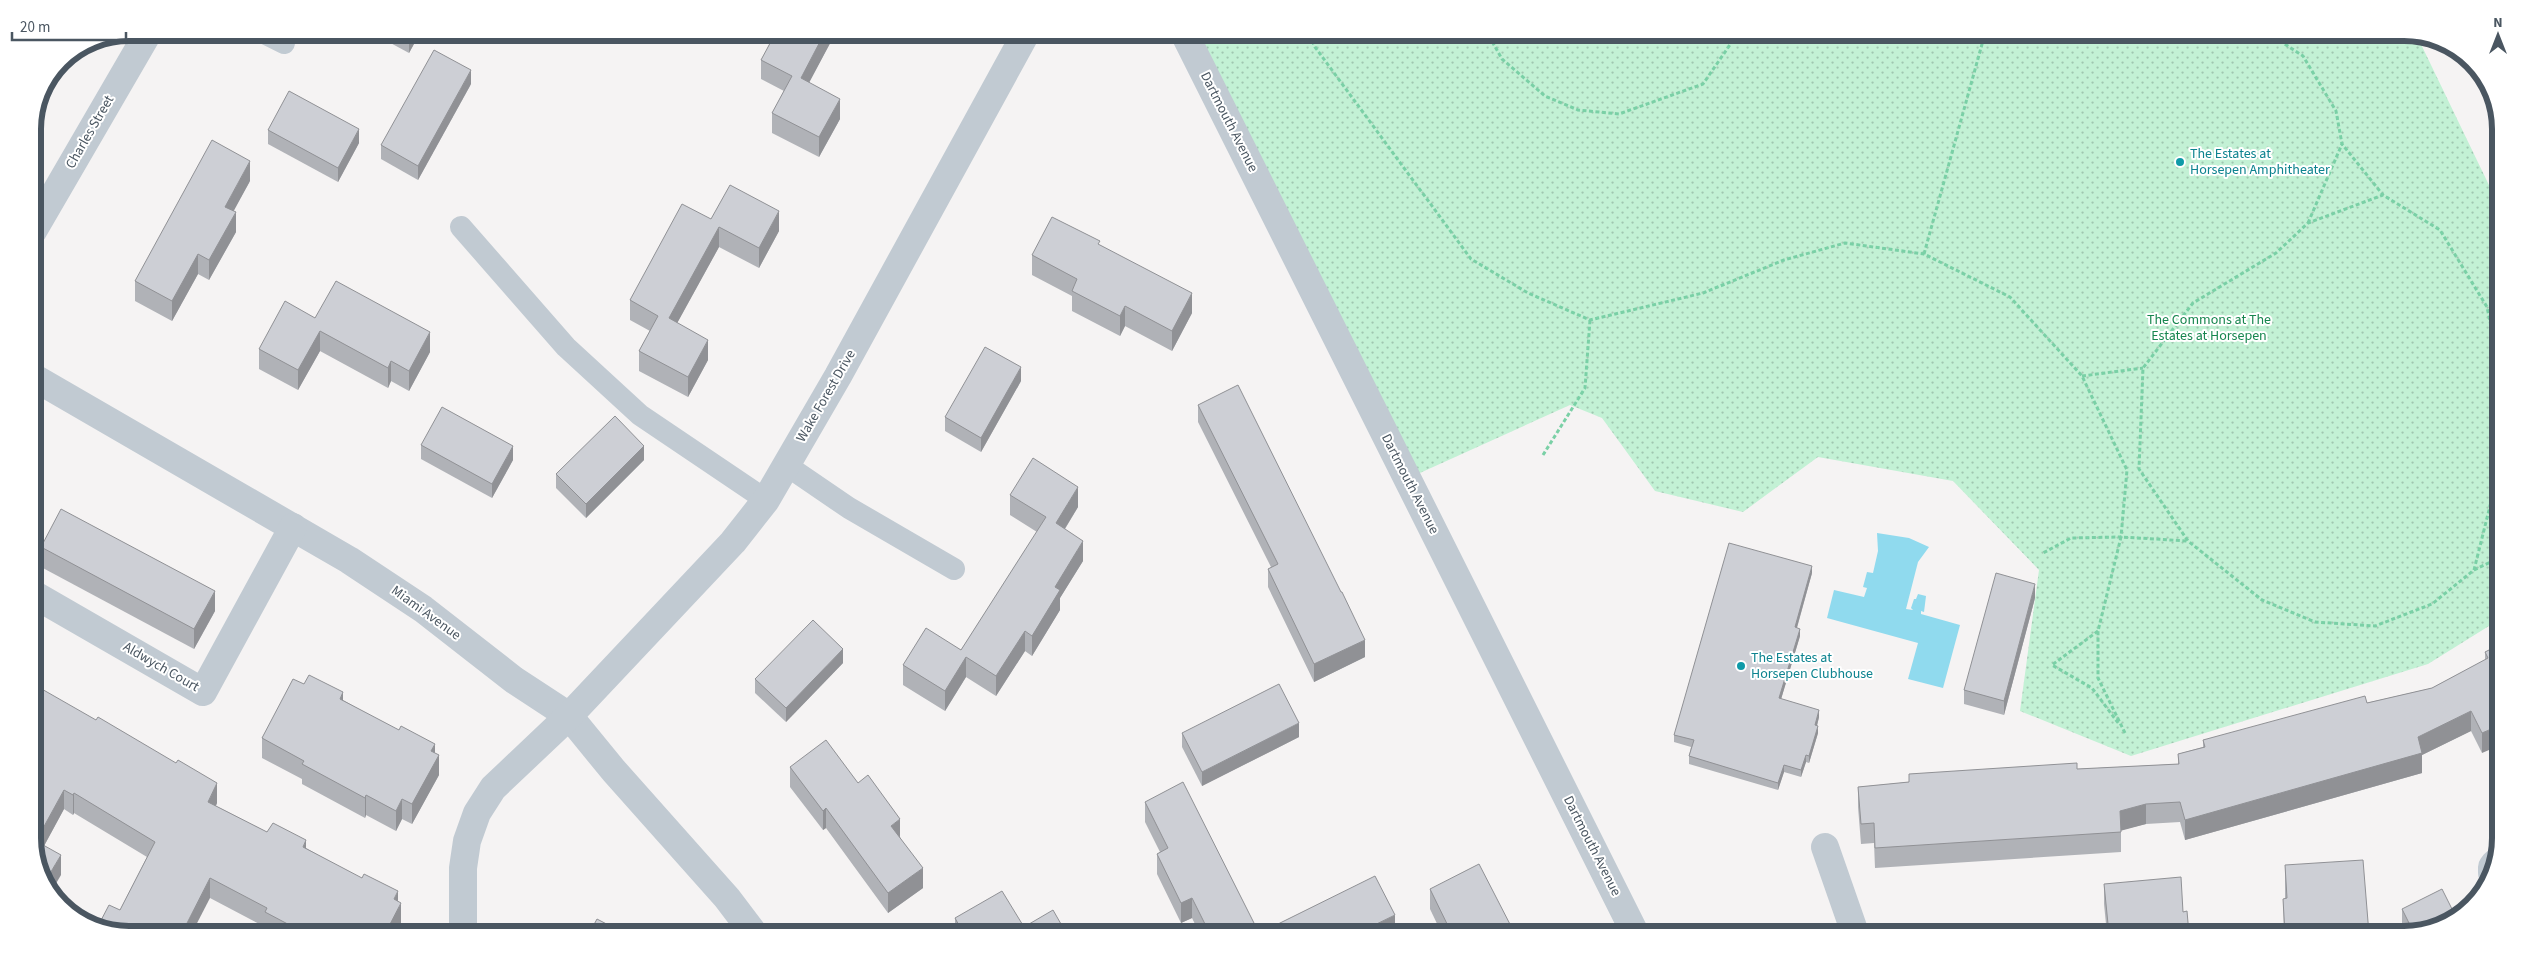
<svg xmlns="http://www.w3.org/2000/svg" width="2533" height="967" font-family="'Source Sans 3',sans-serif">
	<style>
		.park { fill: url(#park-dots) }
		.water { fill: #90daee }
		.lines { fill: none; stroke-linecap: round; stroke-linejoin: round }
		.path { stroke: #7ad0a6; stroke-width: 3; stroke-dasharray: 4 2.5; stroke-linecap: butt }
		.lane { stroke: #c1cad2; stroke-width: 22 }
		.street { stroke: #c1cad2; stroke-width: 28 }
		.wall { fill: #b0b2b7 }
		.shaded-wall { fill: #909195 }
		.building { fill: #cdcfd5; stroke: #909195 }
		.culture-dot { fill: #0f9aa8; stroke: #fff; stroke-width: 2 }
		.labels { text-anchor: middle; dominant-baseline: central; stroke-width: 4; stroke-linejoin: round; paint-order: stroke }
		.street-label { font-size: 14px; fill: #4a5661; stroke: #fff }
		.culture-label { font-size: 14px; fill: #0d838f; stroke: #fff; text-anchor: start }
		.park-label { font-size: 14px; fill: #17864f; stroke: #fff }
		.rim { fill: none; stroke: #4a5661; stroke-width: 6 }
	</style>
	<defs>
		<pattern id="park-dots" width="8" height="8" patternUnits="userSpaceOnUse" patternTransform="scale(1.25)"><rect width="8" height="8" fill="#c3f1d5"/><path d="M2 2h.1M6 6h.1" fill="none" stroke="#a0c6b0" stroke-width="1.8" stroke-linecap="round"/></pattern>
	</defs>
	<rect width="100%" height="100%" fill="#f5f3f3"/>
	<polygon class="park" points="1190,35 2418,38 2500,208 2497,621 2428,664 2131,756 2020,711 2039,570 1953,481 1818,457 1743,512 1655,491 1602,418 1570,405 1411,477"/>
	<polygon class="water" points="1877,533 1909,538 1929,547 1918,562 1906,609 1913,610 1911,608 1914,599 1916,599 1918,594 1926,596 1924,612 1921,611 1921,614 1960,625 1943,688 1908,679 1918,643 1827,618 1834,590 1864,597 1867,588 1863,587 1867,572 1873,573 1878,551"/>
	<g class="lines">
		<g class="path">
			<polyline points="1309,35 1315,47 1471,259 1528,293 1590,320 1703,293 1784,260 1845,243 1924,254 2010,297 2082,376 2127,470 2121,537 2071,538 2043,553"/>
			<polyline points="1489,36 1502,59 1545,96 1578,110 1619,114 1703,84 1736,36"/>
			<polyline points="2274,37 2303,56 2336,111 2342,144 2383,195"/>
			<polyline points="2308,223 2342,144"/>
			<polyline points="1924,254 1984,37"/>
			<polyline points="2082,376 2143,368"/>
			<polyline points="2498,452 2497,478 2474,570 2432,604 2375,626 2315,622 2262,600 2188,541 2139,469 2143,368 2193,303 2276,253 2308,223 2383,195 2440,230 2487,307 2499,364"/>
			<polyline points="1543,455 1585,388 1590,320"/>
			<polyline points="2474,570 2497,559"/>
			<polyline points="2098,631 2052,665 2092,688 2119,724"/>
			<polyline points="2125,733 2098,678 2098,631 2121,537 2188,541"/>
		</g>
		<g class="lane">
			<polyline points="264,33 284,43"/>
			<polyline points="461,227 566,347 640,415 766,500"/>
			<polyline points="786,465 849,508 954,569"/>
		</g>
		<g class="street">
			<polyline points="1185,35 1635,933"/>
			<polyline points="33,231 148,33"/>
			<polyline points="33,377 349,560 423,609 514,680 569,716 614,771 727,898 752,931"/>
			<polyline points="33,594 203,692 293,527"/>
			<polyline points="1825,847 1855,933"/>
			<polyline points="2492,873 2492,867 2495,863"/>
			<polyline points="463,930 463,868 467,841 477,813 493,788 569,716 733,542 766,500 838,376 1025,35"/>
		</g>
	</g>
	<g class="wall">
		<polygon points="372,33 420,33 409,53"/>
		<polygon points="775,34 835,34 809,82 840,119 819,157 772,133 772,113 784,91 761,79 761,60"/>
		<polygon points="471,84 418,180 381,159 381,145"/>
		<polygon points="268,130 359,143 338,182 268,144"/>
		<polygon points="250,181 233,211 236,232 209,280 198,274 172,321 135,301 135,281"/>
		<polygon points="711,219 779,231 759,268 719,247 677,323 708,360 688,397 639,371 639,351 650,331 630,320 630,300"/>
		<polygon points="1100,245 1192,313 1172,351 1125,326 1120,336 1072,311 1072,296 1032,275 1032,255"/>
		<polygon points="315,318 430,352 409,391 391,381 388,388 320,351 298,390 259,369 259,349"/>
		<polygon points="1021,381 981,452 945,431 945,417"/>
		<polygon points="1198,405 1341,592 1365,657 1314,682 1268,587 1268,569 1271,567 1198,422"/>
		<polygon points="421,445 513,460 492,498 421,459"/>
		<polygon points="644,460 586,518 556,488 556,474"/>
		<polygon points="1010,495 1078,507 1065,529 1083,561 1060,598 1060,610 1032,656 1025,651 996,696 966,677 945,711 903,685 903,665 961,650 1037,532 1010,515"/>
		<polygon points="41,547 215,611 194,649 41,567"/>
		<polygon points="1812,573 1797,628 1800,636 1781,699 1819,717 1817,726 1818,733 1809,763 1806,762 1801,777 1784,772 1778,790 1689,764 1689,756 1691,747 1674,742 1674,735"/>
		<polygon points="2035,598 2004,715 1964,704 1964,690"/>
		<polygon points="2497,646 2482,753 2471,731 2422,755 2422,773 2185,840 2180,822 2146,824 2121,830 2121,852 1875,868 1874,843 1861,844 1858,807 1858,787 1909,782 1909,774 2077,769 2178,764 2178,754 2203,747 2203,740 2432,688 2485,660 2485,652"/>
		<polygon points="843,663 786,722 755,693 755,679"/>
		<polygon points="33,684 217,803 216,806 267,832 306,848 398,901 401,923 398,930 265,930 265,927 210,898 120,910 147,857 74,813 73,815 64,809 44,846 61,875 33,844"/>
		<polygon points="304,684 343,700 435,753 439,775 412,824 402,819 396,831 366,815 365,818 302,784 302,779 262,758 262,738"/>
		<polygon points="1182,733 1299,737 1202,786 1182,747"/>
		<polygon points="790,767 858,783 900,837 923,888 888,913 826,828 823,830 790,787"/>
		<polygon points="1145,802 1255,932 1199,932 1192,918 1181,923 1157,874 1157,854 1160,852 1145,822"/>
		<polygon points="2285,865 2369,934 2284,934 2283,899 2285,899"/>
		<polygon points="2104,884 2183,912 2189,934 2107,934 2104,904"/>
		<polygon points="1430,889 1514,932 1441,932 1430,909"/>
		<polygon points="2402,909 2456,917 2407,933 2402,923"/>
		<polygon points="955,918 1024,927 1065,931 955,931"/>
		<polygon points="1278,924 1395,929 1389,932 1278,932"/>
	</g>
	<g class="shaded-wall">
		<polygon points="412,33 420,33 409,53 409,39"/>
		<polygon points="824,34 835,34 801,98 801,78"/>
		<polygon points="471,70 471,84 418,180 418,166"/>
		<polygon points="840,99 840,119 819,157 819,137"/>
		<polygon points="359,129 359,143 338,182 338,168"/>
		<polygon points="250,161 250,181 225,227 225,207"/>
		<polygon points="779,211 779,231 759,268 759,248"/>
		<polygon points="236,212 236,232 209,280 209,260"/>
		<polygon points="719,227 719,247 669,338 669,318"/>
		<polygon points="198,254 198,274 172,321 172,301"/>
		<polygon points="1192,293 1192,313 1172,351 1172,331"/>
		<polygon points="1125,306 1125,326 1120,336 1120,316"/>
		<polygon points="320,331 320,351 298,390 298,370"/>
		<polygon points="430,332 430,352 409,391 409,371"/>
		<polygon points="708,340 708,360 688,397 688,377"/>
		<polygon points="391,361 391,381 388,388 388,368"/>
		<polygon points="1021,367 1021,381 981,452 981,438"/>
		<polygon points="513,446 513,460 492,498 492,484"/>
		<polygon points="644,446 644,460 586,518 586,504"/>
		<polygon points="1078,487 1078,507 1056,543 1056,523"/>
		<polygon points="1083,541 1083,561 1060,598 1060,610 1032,656 1032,636 1055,587"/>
		<polygon points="1812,566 1812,573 1795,634 1795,627"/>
		<polygon points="2035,584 2035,598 2004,715 2004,701"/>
		<polygon points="215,591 215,611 194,649 194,629"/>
		<polygon points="1800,629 1800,636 1779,706 1779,698"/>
		<polygon points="1025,631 1025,651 996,696 996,676"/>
		<polygon points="1365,640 1365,657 1314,682 1314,664"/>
		<polygon points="843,649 843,663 786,722 786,708"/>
		<polygon points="966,657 966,677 945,711 945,691"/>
		<polygon points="343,692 343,712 340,699"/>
		<polygon points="1819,710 1819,717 1815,733 1815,725"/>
		<polygon points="2471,711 2471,731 2422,755 2422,773 2185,840 2185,820 2418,737"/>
		<polygon points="1299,723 1299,737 1202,786 1202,772"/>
		<polygon points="1818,726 1818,733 1809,763 1809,756"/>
		<polygon points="2496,727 2496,747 2482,753 2482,733"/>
		<polygon points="435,744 435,761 439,755 439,775 412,824 412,804 431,751"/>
		<polygon points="1806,755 1806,762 1801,777 1801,770"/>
		<polygon points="1784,765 1784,772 1778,790 1778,783"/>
		<polygon points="217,783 217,803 208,822 208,802"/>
		<polygon points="64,790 64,809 38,857 36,841"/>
		<polygon points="74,793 74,813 73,815 73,795"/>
		<polygon points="366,795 366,815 365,818 365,798"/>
		<polygon points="402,799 402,819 396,831 396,811"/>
		<polygon points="2146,804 2146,824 2120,831 2120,811"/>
		<polygon points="826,808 826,828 823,830 823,811"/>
		<polygon points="900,819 900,839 891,826"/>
		<polygon points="306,840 306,860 303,847"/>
		<polygon points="61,855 61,875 51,892 46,880"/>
		<polygon points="923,868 923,888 888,913 888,893"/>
		<polygon points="210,878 210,898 194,929 184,929"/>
		<polygon points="398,891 398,909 401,903 401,923 398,930 387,930 394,899"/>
		<polygon points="1192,898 1192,918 1181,923 1181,903"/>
		<polygon points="1395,915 1395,929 1389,932 1360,932"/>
		<polygon points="1255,925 1255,932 1242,932"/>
	</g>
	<g class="building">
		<polygon points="398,33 412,33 409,39"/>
		<polygon points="775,34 824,34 801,78 840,99 819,137 772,113 792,76 761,60"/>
		<polygon points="434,50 471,70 418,166 381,145"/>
		<polygon points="289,91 359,129 338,168 268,130"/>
		<polygon points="212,140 250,161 225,207 236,212 209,260 198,254 172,301 135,281"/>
		<polygon points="730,185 779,211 759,248 719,227 669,318 708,340 688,377 639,351 658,316 630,300 682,204 711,219"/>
		<polygon points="1052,217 1100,241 1098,244 1192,293 1172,331 1125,306 1120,316 1072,291 1077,279 1032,255"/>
		<polygon points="336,281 430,332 409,371 391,361 388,368 320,331 298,370 259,349 285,301 315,318"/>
		<polygon points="985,347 1021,367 981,438 945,417"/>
		<polygon points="1238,385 1341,592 1342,592 1365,640 1314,664 1268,569 1278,564 1198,405"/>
		<polygon points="442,407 513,446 492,484 421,445"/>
		<polygon points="615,416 644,446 586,504 556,474"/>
		<polygon points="1033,458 1078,487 1056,523 1083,541 1055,587 1060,590 1032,636 1025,631 996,676 966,657 945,691 903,665 926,628 961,650 1046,517 1010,495"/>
		<polygon points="61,509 215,591 194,629 41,547"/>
		<polygon points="1729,543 1812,566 1795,627 1800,629 1779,698 1819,710 1815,725 1818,726 1809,756 1806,755 1801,770 1784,765 1778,783 1689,756 1694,740 1674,735"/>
		<polygon points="1996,573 2035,584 2004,701 1964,690"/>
		<polygon points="813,620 843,649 786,708 755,679"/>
		<polygon points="2497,646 2496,727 2482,733 2471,711 2418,737 2422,753 2185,820 2180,802 2146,804 2120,811 2121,832 1875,848 1874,823 1861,824 1858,787 1909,782 1909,774 2077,763 2077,769 2179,764 2178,754 2205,747 2203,740 2365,696 2367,703 2432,688 2488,658 2485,652"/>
		<polygon points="309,675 343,692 340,699 399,730 401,726 435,744 431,751 439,755 412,804 402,799 396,811 366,795 365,798 302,764 304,761 262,738 293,679 304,684"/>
		<polygon points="33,684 96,720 98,717 176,763 178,760 217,783 208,802 267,832 273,823 306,840 303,847 362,878 364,874 398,891 394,899 401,903 387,930 299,930 265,912 267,908 210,878 184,929 98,929 97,928 109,905 120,910 155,842 74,793 73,795 64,790 36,841 61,855 46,880 33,844"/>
		<polygon points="1279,684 1299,723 1202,772 1182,733"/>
		<polygon points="826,740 858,783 868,775 900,819 891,826 923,868 888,893 826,808 823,811 790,767"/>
		<polygon points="1183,782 1255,925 1242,932 1209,932 1192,898 1181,903 1157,854 1168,848 1145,802"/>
		<polygon points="2363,860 2369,934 2285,934 2283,899 2287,898 2285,865"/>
		<polygon points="1479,864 1514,932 1451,932 1430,889"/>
		<polygon points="1375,876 1395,915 1360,932 1282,932 1278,924"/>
		<polygon points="2181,877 2183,912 2187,911 2189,934 2109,934 2104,884"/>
		<polygon points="2442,889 2456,917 2413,931 2402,909"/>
		<polygon points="1002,891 1024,927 1053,910 1065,931 962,931 955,918"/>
		<polygon points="597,919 618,930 591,930"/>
		<polygon points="564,925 573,930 562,930"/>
	</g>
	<g class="culture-dot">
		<circle cx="2180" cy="162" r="5"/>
		<circle cx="1741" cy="666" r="5"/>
	</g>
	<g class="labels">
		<g class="street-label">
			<text transform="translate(1229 122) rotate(63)">Dartmouth Avenue</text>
			<text transform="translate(90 132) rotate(-60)">Charles Street</text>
			<text transform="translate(826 396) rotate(-60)">Wake Forest Drive</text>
			<text transform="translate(1410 484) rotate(63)">Dartmouth Avenue</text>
			<text transform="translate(426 613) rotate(36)">Miami Avenue</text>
			<text transform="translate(161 667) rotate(30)">Aldwych Court</text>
			<text transform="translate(1592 846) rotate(63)">Dartmouth Avenue</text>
		</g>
		<g class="culture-label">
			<text x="2190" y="154">The Estates at<tspan x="2190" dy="16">Horsepen Amphitheater</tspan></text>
			<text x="1751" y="658">The Estates at<tspan x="1751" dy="16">Horsepen Clubhouse</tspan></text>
		</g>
		<g class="park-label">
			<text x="2209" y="320">The Commons at The<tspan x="2209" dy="16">Estates at Horsepen</tspan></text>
		</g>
	</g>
	<path d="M0 0H2533V967H0ZM129 41H2404A88 88 0 0 1 2492 129V838A88 88 0 0 1 2404 926H129A88 88 0 0 1 41 838V129A88 88 0 0 1 129 41Z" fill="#fff" fill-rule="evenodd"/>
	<path class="rim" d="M129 41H2404A88 88 0 0 1 2492 129V838A88 88 0 0 1 2404 926H129A88 88 0 0 1 41 838V129A88 88 0 0 1 129 41Z"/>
	<g transform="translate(2498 35)" stroke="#ffffff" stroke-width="4" paint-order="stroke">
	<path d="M0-4L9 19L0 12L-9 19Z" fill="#4a5661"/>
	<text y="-8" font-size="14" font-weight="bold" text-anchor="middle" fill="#4a5661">N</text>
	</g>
	<path d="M12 32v8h114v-8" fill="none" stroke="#4a5661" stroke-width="2.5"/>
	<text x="20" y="32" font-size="15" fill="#4a5661" stroke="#ffffff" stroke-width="4" paint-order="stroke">20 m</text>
</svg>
